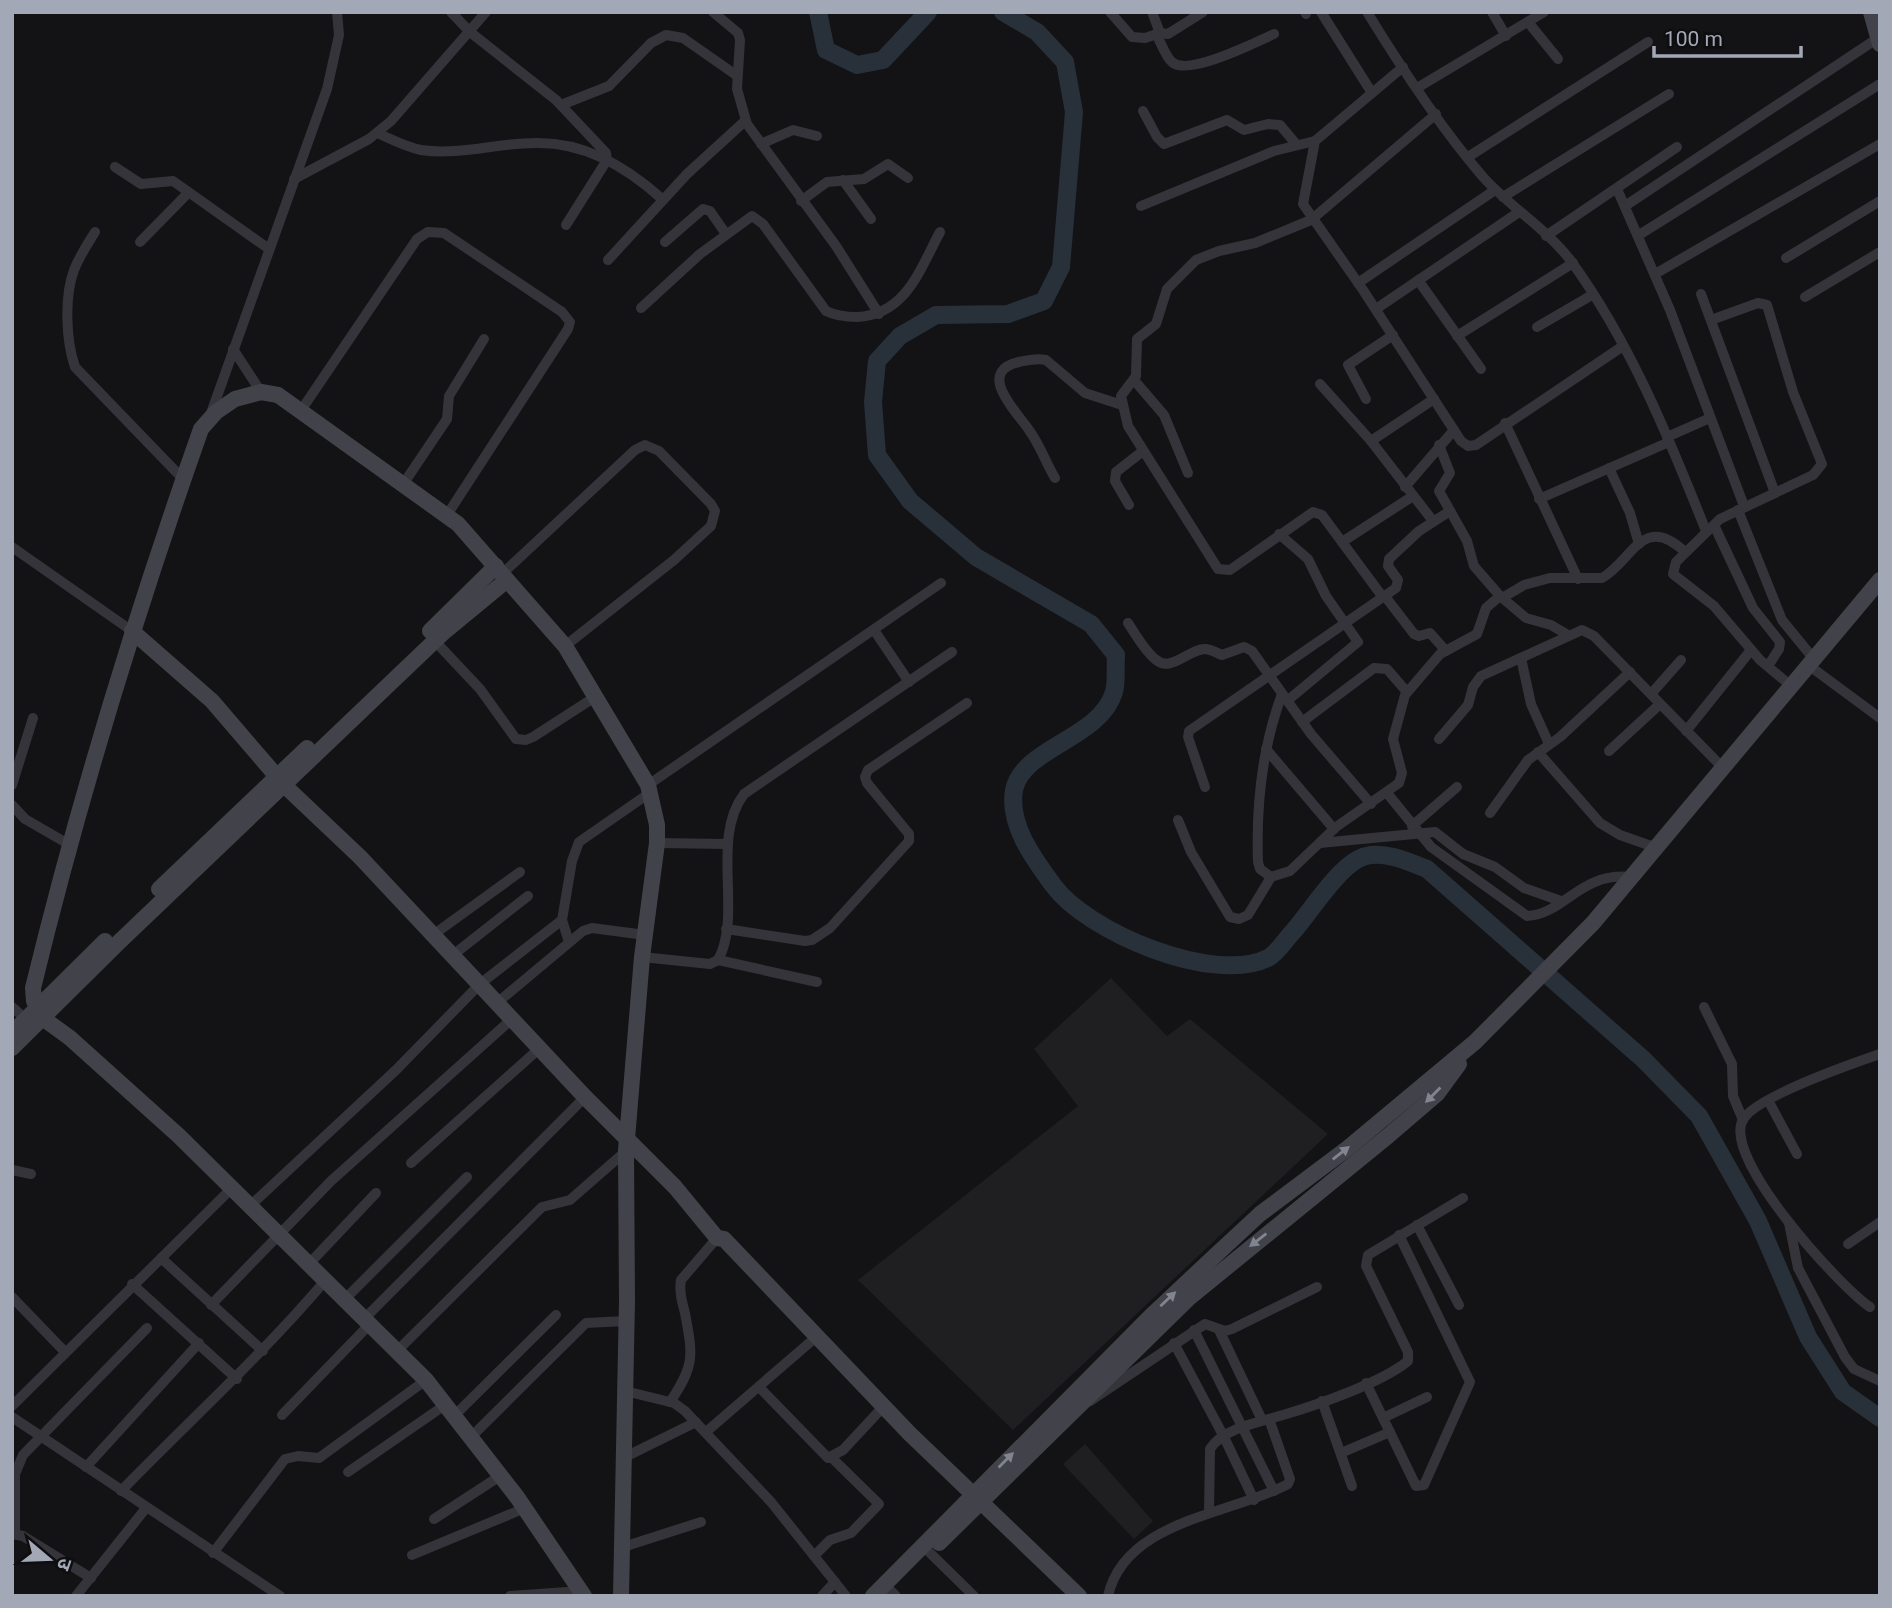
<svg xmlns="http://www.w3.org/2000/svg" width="1892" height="1608" font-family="Roboto,'Noto Sans Devanagari',sans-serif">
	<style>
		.built { fill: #1f1f22 }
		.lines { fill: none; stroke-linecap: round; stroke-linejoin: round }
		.river { stroke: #28313a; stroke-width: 18 }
		.street { stroke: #34343a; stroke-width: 10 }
		.secondary { stroke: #42434a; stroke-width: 16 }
		.oneway { fill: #818590 }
	</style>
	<rect width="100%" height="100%" fill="#131315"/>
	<g class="built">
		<polygon points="1111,978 1167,1036 1190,1019 1328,1134 1013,1430 858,1280 1078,1106 1034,1049"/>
		<polygon points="1085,1444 1153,1521 1134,1539 1063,1464"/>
	</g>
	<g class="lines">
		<g class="river">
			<polyline points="818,12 826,50 857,65 883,60 928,12"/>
			<path d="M1003 12 1037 32 1065 62 1074 112 1061 267 1044 301 1008 314 936 315 900 336 877 361 873 402 877 455 910 501 976 557 1091 624 1116 655C1115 667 1117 681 1114 692 1100 739 1023 747 1014 790 1008 825 1034 859 1053 885 1087 932 1213 985 1268 958 1276 954 1284 942 1290 935 1309 915 1340 862 1366 856 1386 851 1409 862 1427 869L1643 1059 1699 1116 1758 1221 1808 1337 1843 1392 1880 1418"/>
		</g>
		<g class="street">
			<polyline points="451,12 470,32 556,100 606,153 607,160 566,225"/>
			<polyline points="713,12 738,33 740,40 737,89 747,124 836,246 879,314"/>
			<polyline points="1110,12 1132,37 1145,38 1160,33"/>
			<polyline points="1152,12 1160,33 1168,34 1203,12"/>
			<polyline points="1305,12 1306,14"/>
			<polyline points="1321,12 1372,93"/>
			<path d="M1367 12C1402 69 1440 127 1483 177 1510 207 1547 229 1571 261 1630 342 1669 438 1706 531"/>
			<polyline points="1492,12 1506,36"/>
			<polyline points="1528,22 1558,59"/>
			<path d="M1156 34C1161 42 1165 56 1172 62 1188 77 1256 42 1274 34"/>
			<polyline points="1403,67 1315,141 1303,204 1363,290 1461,441 1468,446 1476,445 1623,346"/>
			<polyline points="1417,88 1544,12"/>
			<polyline points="561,105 609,86 651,43 666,35 683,38 736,75"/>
			<polyline points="1143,111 1157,137 1164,144 1227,120 1244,130 1268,124 1280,125 1296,144"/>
			<path d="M377 133C391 139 406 147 421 150 460 156 500 142 539 143 586 143 629 169 662 199"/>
			<polyline points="761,144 793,130 817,136"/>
			<polyline points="1468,157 1648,42"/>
			<polyline points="115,167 141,184 173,181 269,249"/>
			<polyline points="294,179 369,139 391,121 486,12"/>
			<polyline points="843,180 871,219"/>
			<polyline points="1617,189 1670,310 1744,506"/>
			<polyline points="1503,197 1669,94"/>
			<polyline points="801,201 827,182 864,179 888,164 908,178"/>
			<polyline points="1141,206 1274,151 1315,141"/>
			<polyline points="1625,206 1878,38"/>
			<path d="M95 232C87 245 79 257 74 270 64 297 66 341 75 367L183 479"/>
			<polyline points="1639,235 1880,84"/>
			<polyline points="1546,236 1677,147"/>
			<polyline points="140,242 188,193"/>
			<polyline points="665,242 703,209 710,211 726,234"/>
			<polyline points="1786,258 1880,201"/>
			<polyline points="608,260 687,174 745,121"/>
			<polyline points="1655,274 1880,144"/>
			<polyline points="1418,280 1481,369"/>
			<polyline points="1358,283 1495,190"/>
			<polyline points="1701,294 1775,493"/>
			<polyline points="1805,297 1880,252"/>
			<path d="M641 308 700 254 752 216 763 224 826 311C836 316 846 317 857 317 906 315 920 269 940 232"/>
			<polyline points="1376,309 1519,212"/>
			<polyline points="1711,320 1758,303 1767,305 1793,392 1822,464 1813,475 1720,519 1676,562 1673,574 1714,606 1760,660 1790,685"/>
			<polyline points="1537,327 1592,295"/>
			<polyline points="1457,336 1573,263"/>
			<polyline points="233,349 261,392"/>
			<polyline points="1134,380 1164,415 1188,473"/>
			<polyline points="1320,384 1371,441 1433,521"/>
			<polyline points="1366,399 1348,365 1393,335"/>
			<polyline points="302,409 417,239 428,232 444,233 562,312 570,322 568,329 447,515"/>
			<polyline points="210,416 327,89 339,35 337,12"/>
			<polyline points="1505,423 1578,579"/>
			<polyline points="1667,437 1710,418"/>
			<polyline points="1371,441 1434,399"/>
			<polyline points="1439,445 1450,473 1439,491 1467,541 1474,566 1500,596 1526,618 1551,625 1568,635"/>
			<polyline points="1609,468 1630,513 1639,544"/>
			<path d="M1055 478C1046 463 1040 445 1029 430 1017 412 975 372 1019 362 1029 360 1037 358 1046 360L1085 393 1122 405"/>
			<polyline points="404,483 447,419 449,396 484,339"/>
			<polyline points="1405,487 1454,430"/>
			<polyline points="1539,499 1669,442"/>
			<polyline points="1129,505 1115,481 1116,472 1143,451"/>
			<polyline points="1738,510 1782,620 1813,658"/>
			<polyline points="1714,525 1753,608 1780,642 1779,649 1768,666"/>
			<polyline points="1279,534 1308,559 1326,596 1358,642 1287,701"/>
			<polyline points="1342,542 1413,496"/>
			<polyline points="12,547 132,631"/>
			<polyline points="503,573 635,450 645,445 659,451 711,504 715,511 711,526 674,560 565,646"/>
			<polyline points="1384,595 1414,634 1419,636 1430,633 1446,651"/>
			<polyline points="1382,596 1322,515 1313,512 1230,570 1218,569 1128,426 1121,396 1136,376 1137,339 1156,324 1167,289 1196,260 1219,251 1255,243 1311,220 1436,114"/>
			<path d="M1502 598 1524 585 1550 578H1602C1632 561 1643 512 1685 552"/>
			<path d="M1128 623C1136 635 1144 650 1155 659 1171 674 1189 648 1206 649 1212 650 1217 653 1222 655L1244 647 1252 651 1311 734 1371 804"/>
			<polyline points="874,630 909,682"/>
			<polyline points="432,638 480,689 516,739 526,740 533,737 595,697"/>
			<polyline points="1521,658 1531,704 1549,744"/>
			<polyline points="1815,670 1880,718"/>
			<path d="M1282 694C1262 748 1256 805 1258 862L1260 869 1271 877 1290 871 1336 827 1399 783 1402 773 1393 739 1405 695 1440 654 1477 634 1486 608 1500 596"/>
			<polyline points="1651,694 1681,660"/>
			<polyline points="1302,722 1374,668 1387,669 1407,692"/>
			<polyline points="1686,731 1751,650"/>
			<polyline points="1439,739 1468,705 1473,687 1481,676 1582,630 1594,636 1723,768"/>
			<polyline points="1266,749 1334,829"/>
			<polyline points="1609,751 1660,704"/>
			<polyline points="1538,752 1600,823 1620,835 1657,848"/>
			<polyline points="12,785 33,718"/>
			<polyline points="648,785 941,583"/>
			<polyline points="1205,787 1188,737 1189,731 1396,588 1398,580 1388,566 1389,559 1419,531 1450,511"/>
			<path d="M1387 793 1431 847 1527 916C1565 914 1579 872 1631 877"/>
			<polyline points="12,805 25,819 70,845"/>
			<polyline points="1490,813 1528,760 1560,737 1630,672"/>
			<polyline points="1178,820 1191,852 1230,917 1239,919 1248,915 1271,877"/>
			<polyline points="1412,826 1457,787"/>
			<polyline points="657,843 728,844"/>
			<polyline points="1320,843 1435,832 1463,854 1495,867 1524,888 1561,901"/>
			<polyline points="726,929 805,941 812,940 830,928 909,841 909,834 867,783 865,777 868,770 967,703"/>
			<polyline points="433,935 520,872"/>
			<polyline points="569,942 562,920 572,861 579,842 651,792"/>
			<polyline points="453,955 528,896"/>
			<path d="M642 957 710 964 718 960C743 915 710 839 744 794L952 652"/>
			<polyline points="718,960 817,982"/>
			<polyline points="498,1002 583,931 592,928 645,935"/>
			<polyline points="12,1007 26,1019"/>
			<polyline points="1704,1007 1732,1064 1733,1096 1743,1120"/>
			<polyline points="1769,1102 1797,1154"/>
			<polyline points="411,1163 541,1047"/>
			<polyline points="12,1170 31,1174"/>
			<polyline points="250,1206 396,1070 480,984 562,920"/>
			<polyline points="1789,1223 1798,1268 1845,1357 1854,1369 1880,1381"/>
			<polyline points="1417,1225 1459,1305"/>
			<polyline points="1848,1244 1880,1222"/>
			<polyline points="161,1258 263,1351"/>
			<polyline points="308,1265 376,1193"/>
			<polyline points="132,1284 237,1379"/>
			<polyline points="12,1297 65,1352"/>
			<polyline points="343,1301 467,1177"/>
			<polyline points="211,1305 331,1181 513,1018"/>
			<path d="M1870 1307C1839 1286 1718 1154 1744 1118 1761 1095 1851 1064 1880 1054"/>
			<polyline points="364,1319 585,1097"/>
			<polyline points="1194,1330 1274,1491"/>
			<polyline points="1219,1330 1262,1420"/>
			<polyline points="1174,1343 1224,1437 1254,1500"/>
			<polyline points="398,1350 542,1207 570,1200 626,1151"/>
			<polyline points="1366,1383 1416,1486 1424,1485 1470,1382 1399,1235"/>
			<polyline points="759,1387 828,1458 843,1450 883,1407"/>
			<polyline points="625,1391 674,1403 685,1411 771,1502 846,1596"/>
			<polyline points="1090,1401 1205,1324 1225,1331 1232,1329 1317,1287"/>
			<polyline points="1322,1401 1352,1486"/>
			<path d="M670 1402C695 1365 693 1356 685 1313 682 1302 679 1291 681 1280L717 1238"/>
			<polyline points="12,1406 232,1188"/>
			<polyline points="282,1415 370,1324"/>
			<polyline points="455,1415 556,1315"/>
			<polyline points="12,1417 280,1596"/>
			<polyline points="1383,1418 1427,1397"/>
			<polyline points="706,1432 815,1338"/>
			<polyline points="470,1438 586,1323 626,1321"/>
			<polyline points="1341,1453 1390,1432"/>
			<polyline points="623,1458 696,1422"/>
			<polyline points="86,1467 199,1343"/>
			<polyline points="348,1472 445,1405"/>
			<path d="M121 1491C189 1421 261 1356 324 1282"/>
			<path d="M1209 1513 1210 1449C1223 1428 1260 1422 1283 1415 1317 1405 1381 1383 1408 1361V1352L1366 1266 1368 1255 1463 1198"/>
			<polyline points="434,1519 500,1476"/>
			<polyline points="12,1534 23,1536 91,1578"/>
			<polyline points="15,1534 15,1474 23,1455 147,1328"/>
			<polyline points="620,1548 701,1522"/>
			<polyline points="929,1552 974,1596"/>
			<polyline points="213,1553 285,1459 298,1456 319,1458 426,1380"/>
			<polyline points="412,1555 525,1508"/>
			<polyline points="814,1556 830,1540 851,1533 879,1504 832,1458"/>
			<polyline points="891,1591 896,1596"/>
			<polyline points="76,1596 146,1508"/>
			<polyline points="510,1596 581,1591"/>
			<polyline points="822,1596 835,1582"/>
			<path d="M1108 1596C1125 1520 1230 1515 1288 1484L1290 1479 1269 1419"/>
		</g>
		<g class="secondary">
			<polyline points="1871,12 1880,44"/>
			<polyline points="132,631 212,701 285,786 360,857 585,1097 675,1187 717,1238 724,1239 910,1434 1079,1596"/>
			<polyline points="430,631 496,566"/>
			<polyline points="159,889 307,748"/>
			<polyline points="12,1033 105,941"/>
			<polyline points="12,1048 118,943 444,632 507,580"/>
			<polyline points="939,1543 1189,1298 1388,1136 1437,1094 1459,1064"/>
			<path d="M584 1596 517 1497 426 1380 179 1136 70 1038 44 1019 34 1001 33 988C79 799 136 613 201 429L216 412 235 399 261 392 278 395 458 524 565 646 648 785 657 825V843L642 957 626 1151 627 1301 621 1596"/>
			<polyline points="873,1596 1154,1313 1219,1252 1260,1214 1348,1148 1475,1042 1593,923 1880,580"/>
		</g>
	</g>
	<defs><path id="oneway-solid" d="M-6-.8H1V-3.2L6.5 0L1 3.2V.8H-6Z" transform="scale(1.75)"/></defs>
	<g class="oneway">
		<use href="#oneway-solid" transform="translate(1433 1095) rotate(135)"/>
		<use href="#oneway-solid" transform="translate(1341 1153) rotate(-38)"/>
		<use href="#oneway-solid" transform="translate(1258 1240) rotate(142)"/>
		<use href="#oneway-solid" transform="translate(1168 1299) rotate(-43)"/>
		<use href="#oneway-solid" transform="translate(1006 1460) rotate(-45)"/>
	</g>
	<rect width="1892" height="1608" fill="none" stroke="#a3a8b6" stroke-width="28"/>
	<g transform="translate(49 1559) rotate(109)" stroke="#0e0e10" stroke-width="5" paint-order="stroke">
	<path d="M0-5L12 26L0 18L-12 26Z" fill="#a3a8b6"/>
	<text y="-10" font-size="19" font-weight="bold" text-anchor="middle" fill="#a3a8b6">उ</text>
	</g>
	<path d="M1654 46v10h147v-10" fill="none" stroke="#a3a8b6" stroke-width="3.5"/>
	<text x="1664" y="46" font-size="21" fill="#a3a8b6" stroke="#0e0e10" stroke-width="5" paint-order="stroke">100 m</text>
</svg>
